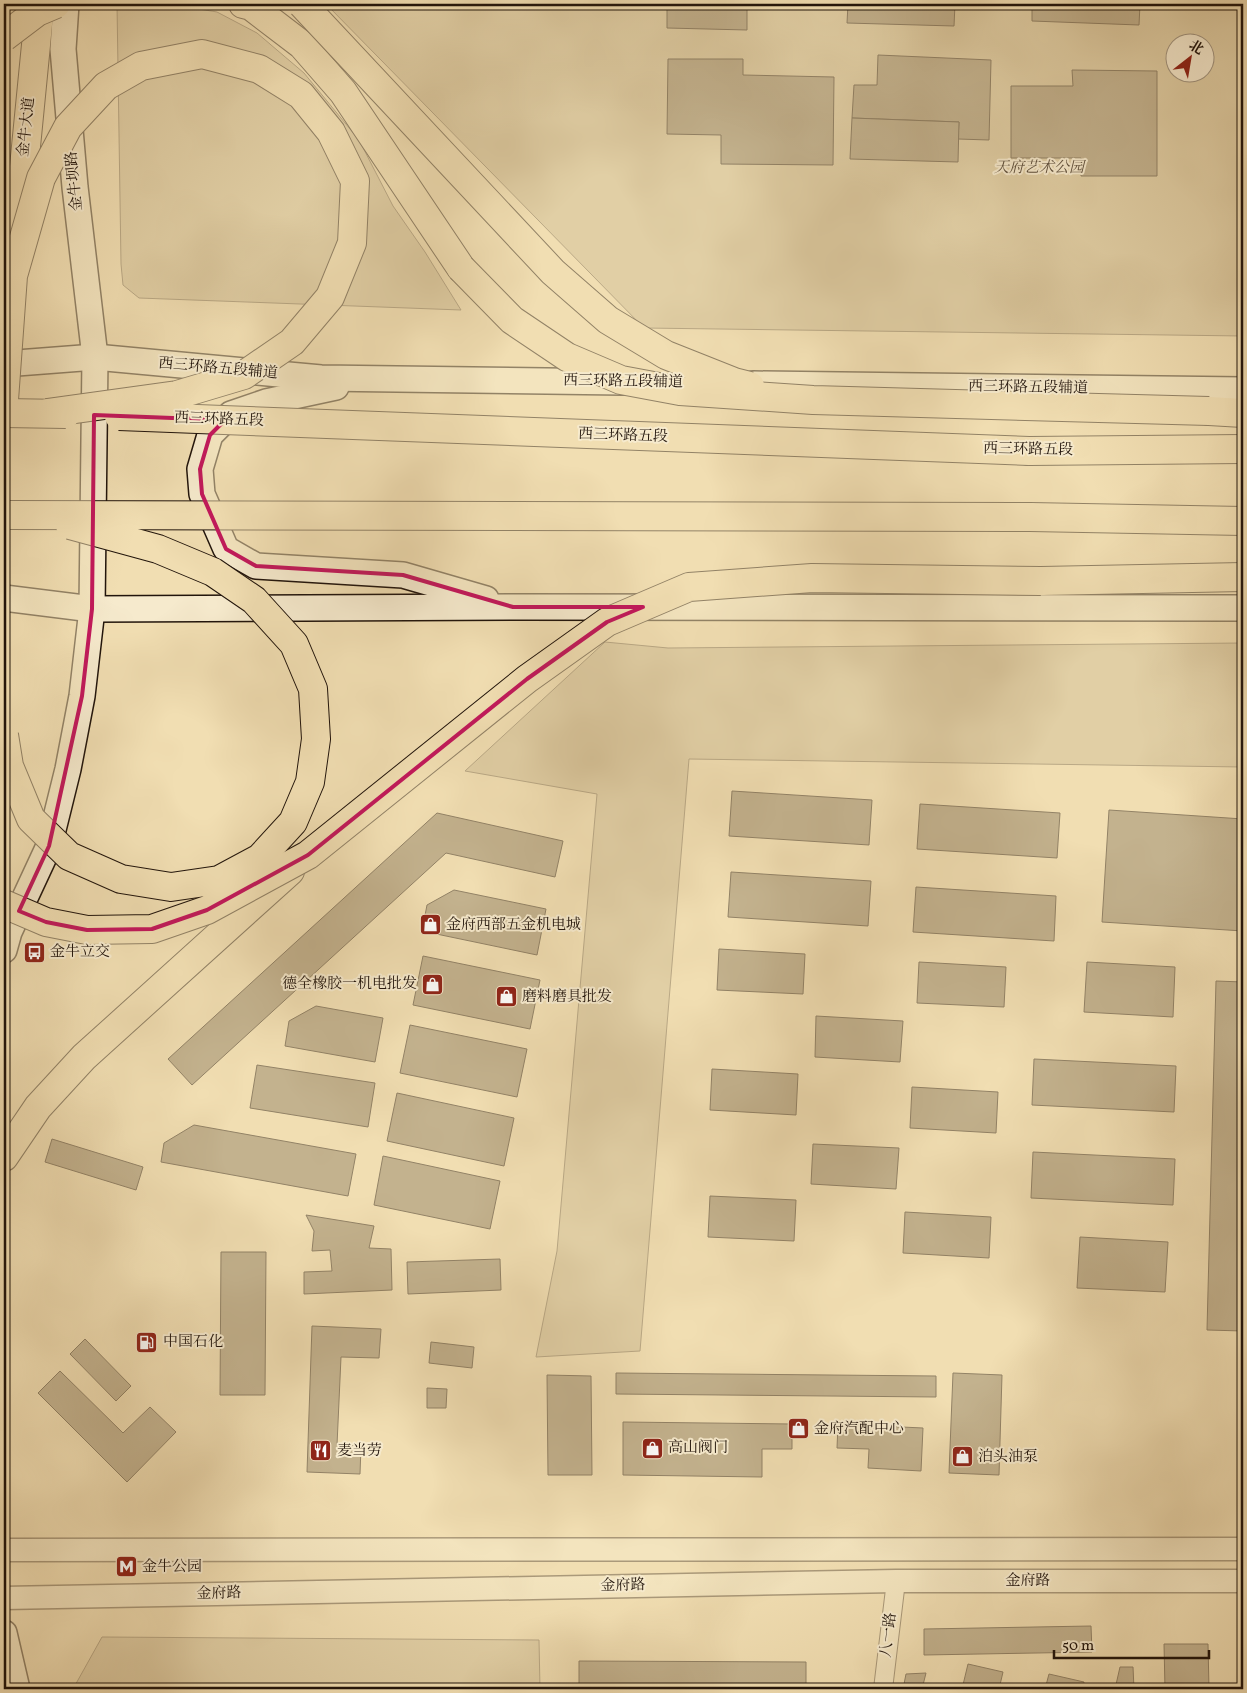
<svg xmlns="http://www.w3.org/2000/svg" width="1247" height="1693" font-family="Vollkorn,'Noto Serif SC',serif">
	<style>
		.green { fill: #cebc96; stroke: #786850; fill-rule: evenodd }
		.building { fill: #8d7d62; stroke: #21140b }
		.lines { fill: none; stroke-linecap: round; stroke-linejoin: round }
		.minor-casing { stroke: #554635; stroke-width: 20 }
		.tertiary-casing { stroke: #554635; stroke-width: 25 }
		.secondary-casing { stroke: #21140b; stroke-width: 28 }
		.trunk-casing { stroke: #21140b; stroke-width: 30 }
		.minor { stroke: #f6eacd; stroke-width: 18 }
		.tertiary { stroke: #f6eacd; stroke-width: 22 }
		.secondary { stroke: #f6eacd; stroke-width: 25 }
		.trunk { stroke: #f1deb2; stroke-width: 28 }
		.trunk-bridge-casing { stroke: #21140b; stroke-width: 30; stroke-linecap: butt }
		.trunk-bridge { stroke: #f1deb2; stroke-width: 28 }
		.marked { fill: none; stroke: #c2185b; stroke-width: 4; stroke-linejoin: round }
		.labels { text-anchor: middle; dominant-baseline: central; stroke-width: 4; stroke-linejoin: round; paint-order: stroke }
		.street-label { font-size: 15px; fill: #21140b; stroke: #f6eacd }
		.park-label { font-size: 15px; font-style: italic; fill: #5e4f3c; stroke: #f6eacd }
		.poi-label { font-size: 15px; fill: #21140b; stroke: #f6eacd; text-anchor: start }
	</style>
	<rect width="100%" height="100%" fill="#f1deb2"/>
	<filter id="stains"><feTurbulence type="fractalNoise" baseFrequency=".004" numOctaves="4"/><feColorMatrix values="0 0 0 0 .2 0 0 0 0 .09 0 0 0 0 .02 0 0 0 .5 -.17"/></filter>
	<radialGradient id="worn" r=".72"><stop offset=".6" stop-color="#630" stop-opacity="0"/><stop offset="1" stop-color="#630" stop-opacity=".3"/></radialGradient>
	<g class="green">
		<polygon points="117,4 170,4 217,12 257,33 304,73 359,140 393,206 425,252 461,310 139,298 123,285 121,264"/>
		<path d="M326 4H1243V336L644 328ZM1174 42H1204V72H1174Z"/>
		<polygon points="605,642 668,648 1243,643 1243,767 689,759 640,1351 536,1357 557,1251 597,794 465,771"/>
		<polygon points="102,1637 539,1640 540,1689 73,1689"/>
	</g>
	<g class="building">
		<polygon points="667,4 747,4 747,30 667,28"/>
		<polygon points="848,4 955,4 954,26 847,23"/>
		<polygon points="1032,4 1140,4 1139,25 1032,21"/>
		<polygon points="878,55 991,60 989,140 958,139 959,122 852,118 854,85 877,85"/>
		<polygon points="668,59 743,59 743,75 834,77 833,165 721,164 721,135 667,134"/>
		<polygon points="1072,70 1157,71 1157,176 1081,176 1081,158 1011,158 1011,86 1073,86"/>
		<polygon points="852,118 959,122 958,162 850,159"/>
		<polygon points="732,791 872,800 869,845 729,836"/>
		<polygon points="920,804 1060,813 1057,858 917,849"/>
		<polygon points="1109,810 1243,819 1243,931 1102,922"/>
		<polygon points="437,813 563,841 555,877 446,853 192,1085 168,1059"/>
		<polygon points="731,872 871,881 868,926 728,917"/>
		<polygon points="916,887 1056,896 1054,941 913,932"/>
		<polygon points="454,890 546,909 537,955 422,931 427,905"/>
		<polygon points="719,949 805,954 803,994 717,990"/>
		<polygon points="423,956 540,980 530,1029 413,1005"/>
		<polygon points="919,962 1006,967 1004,1007 917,1003"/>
		<polygon points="1087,962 1175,967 1173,1017 1084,1012"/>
		<polygon points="1216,981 1243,982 1243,1331 1207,1330"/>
		<polygon points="316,1006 383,1018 375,1062 285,1046 289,1021"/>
		<polygon points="816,1016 903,1021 900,1062 815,1057"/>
		<polygon points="410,1025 527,1049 517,1097 400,1073"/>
		<polygon points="1034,1059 1176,1066 1174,1112 1032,1105"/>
		<polygon points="257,1065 375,1083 368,1127 250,1108"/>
		<polygon points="712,1069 798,1074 796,1115 710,1110"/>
		<polygon points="912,1087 998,1092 996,1133 910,1128"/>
		<polygon points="397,1093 514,1118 504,1166 387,1141"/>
		<polygon points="194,1125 356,1154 348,1196 161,1162 164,1143"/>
		<polygon points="52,1139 143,1167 136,1190 45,1162"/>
		<polygon points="813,1144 899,1148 896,1189 811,1184"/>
		<polygon points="1033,1152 1175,1159 1173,1205 1031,1198"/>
		<polygon points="383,1156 500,1181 490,1229 374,1205"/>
		<polygon points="710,1196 796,1200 794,1241 708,1237"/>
		<polygon points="905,1212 991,1217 989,1258 903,1253"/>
		<polygon points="306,1215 374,1226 369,1248 391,1249 392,1290 304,1294 304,1272 332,1271 330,1250 312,1251 314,1231"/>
		<polygon points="1080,1237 1168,1242 1165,1292 1077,1288"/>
		<polygon points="221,1252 266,1252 265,1395 220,1395"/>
		<polygon points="500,1259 501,1290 408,1294 407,1262"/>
		<polygon points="312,1326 381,1329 379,1358 341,1357 337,1445 361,1446 360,1474 307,1472"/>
		<polygon points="85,1339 131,1386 116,1401 70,1354"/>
		<polygon points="431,1342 474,1347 472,1368 429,1363"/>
		<polygon points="60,1371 123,1433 150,1407 176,1432 127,1482 38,1393"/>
		<polygon points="616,1373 936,1376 936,1397 616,1394"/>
		<polygon points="953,1373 1002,1375 999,1475 949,1473"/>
		<polygon points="547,1375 591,1376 592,1475 548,1475"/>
		<polygon points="427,1388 447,1389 446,1408 427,1408"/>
		<polygon points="623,1422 792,1424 792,1449 762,1449 762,1477 623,1475"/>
		<polygon points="838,1424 923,1428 921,1471 868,1468 869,1449 837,1448"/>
		<polygon points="1091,1626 1092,1652 924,1655 924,1629"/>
		<polygon points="1164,1644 1208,1644 1209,1689 1165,1689"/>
		<polygon points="579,1661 806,1662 806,1689 579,1689"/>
		<polygon points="968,1664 1003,1672 999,1689 962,1689"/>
		<polygon points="1120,1667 1133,1667 1134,1689 1115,1689"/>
		<polygon points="926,1673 922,1689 903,1689 906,1674"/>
		<polygon points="1049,1674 1084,1682 1083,1689 1045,1689"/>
	</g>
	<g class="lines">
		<defs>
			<polyline id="minor" points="883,1689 896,1581"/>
			<g id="tertiary">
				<polyline points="4,1550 1243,1549"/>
				<polyline points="4,1598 896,1581 1243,1581"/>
			</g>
			<g id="secondary">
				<polyline points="4,364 95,357 321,378 623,382"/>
				<polyline points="753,384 1243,390"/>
				<polyline points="336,387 266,402 231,414 210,435 200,469 202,494 226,549 256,566 403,575 486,599"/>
				<polyline points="4,598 92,609 513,607 1243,608"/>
				<polyline points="4,950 9,932 49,846 68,769 82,696 92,609 95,357 75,187 63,49 66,4"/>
				<polyline points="4,1633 17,1689"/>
			</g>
			<g id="trunk">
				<polyline points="243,4 251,6 302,45 343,92 461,268"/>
				<polyline points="17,238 40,4"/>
				<polyline points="1209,411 1243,413"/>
				<polyline points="1029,451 1243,449"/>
				<polyline points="1030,517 1243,521"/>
				<polyline points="1041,581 1243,577"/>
				<polyline points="4,1157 38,1107 84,1057 290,871"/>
			</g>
		</defs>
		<use href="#minor" class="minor-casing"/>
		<use href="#tertiary" class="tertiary-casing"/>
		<use href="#secondary" class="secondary-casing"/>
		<use href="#trunk" class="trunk-casing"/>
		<use href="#minor" class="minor"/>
		<use href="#tertiary" class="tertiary"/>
		<use href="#secondary" class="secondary"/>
		<use href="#trunk" class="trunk"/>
		<defs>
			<g id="trunk-bridge">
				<polyline points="302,4 553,272 608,320 666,355 734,382 750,386"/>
				<polyline points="4,37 37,12 56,4"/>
				<polyline points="461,268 512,320 567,357 621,380 680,391 813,400 1209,411"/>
				<polyline points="4,400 13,276 41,178 68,127 106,86 141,66 202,54 259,69 301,95 331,132 355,181 352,243 330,297 292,342 244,375 177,395 47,413"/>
				<polyline points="4,413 66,414"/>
				<polyline points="119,416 1029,451"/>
				<polyline points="4,515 1030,517"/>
				<polyline points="4,735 9,766 31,819 69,856 121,879 171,887 219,880 260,858 293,822 310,782 316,739 313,689 294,644 254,600 213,572 158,549 70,525"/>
				<polyline points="4,904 46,922 87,930 152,929 207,910 308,855 527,679 607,622 689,587 812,578 1041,581"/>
			</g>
		</defs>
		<use href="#trunk-bridge" class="trunk-bridge-casing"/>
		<use href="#trunk-bridge" class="trunk-bridge"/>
	</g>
	<path d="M0 0H1247V1693H0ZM94 415 225 420 210 435 200 469 202 494 226 549 256 566 403 575 513 607H643L607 622 527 679 308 855 207 910 152 929 87 930 46 922 19 911 49 846 82 696 92 609Z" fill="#f1deb2" fill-opacity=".55" fill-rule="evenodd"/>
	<path class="marked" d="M94 415 225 420 210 435 200 469 202 494 226 549 256 566 403 575 513 607H643L607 622 527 679 308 855 207 910 152 929 87 930 46 922 19 911 49 846 82 696 92 609Z"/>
	<defs>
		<symbol id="shop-square" viewBox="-11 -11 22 22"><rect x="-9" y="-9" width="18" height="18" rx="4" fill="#8f2418" stroke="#f6eacd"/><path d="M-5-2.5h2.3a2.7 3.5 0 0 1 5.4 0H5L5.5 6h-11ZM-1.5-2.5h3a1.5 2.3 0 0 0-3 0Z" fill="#fff"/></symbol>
		<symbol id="bus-square" viewBox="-11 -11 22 22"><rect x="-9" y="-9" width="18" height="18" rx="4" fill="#8f2418" stroke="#f6eacd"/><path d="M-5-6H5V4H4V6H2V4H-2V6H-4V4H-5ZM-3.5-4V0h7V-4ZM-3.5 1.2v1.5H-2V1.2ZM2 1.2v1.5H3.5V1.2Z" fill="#fff"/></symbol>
		<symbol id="fuel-square" viewBox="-11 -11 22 22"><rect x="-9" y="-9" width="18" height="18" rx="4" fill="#8f2418" stroke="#f6eacd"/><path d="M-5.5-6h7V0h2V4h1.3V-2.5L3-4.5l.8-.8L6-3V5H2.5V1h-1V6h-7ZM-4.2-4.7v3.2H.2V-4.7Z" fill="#fff"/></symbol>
		<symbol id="restaurant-square" viewBox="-11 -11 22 22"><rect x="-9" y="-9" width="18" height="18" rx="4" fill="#8f2418" stroke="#f6eacd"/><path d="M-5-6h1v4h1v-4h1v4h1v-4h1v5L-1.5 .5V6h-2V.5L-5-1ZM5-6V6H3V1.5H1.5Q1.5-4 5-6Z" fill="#fff"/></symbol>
		<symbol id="metro-square" viewBox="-11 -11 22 22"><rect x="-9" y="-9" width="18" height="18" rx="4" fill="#8f2418" stroke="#f6eacd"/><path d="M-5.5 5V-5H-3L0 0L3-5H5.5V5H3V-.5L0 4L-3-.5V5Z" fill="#fff"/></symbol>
	</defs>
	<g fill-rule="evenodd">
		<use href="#shop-square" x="418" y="912" width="25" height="25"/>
		<use href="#bus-square" x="22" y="940" width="25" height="25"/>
		<use href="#shop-square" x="420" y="972" width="25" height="25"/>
		<use href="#shop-square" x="494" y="984" width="25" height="25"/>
		<use href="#fuel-square" x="134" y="1330" width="25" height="25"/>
		<use href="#shop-square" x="786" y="1416" width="25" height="25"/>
		<use href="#shop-square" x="640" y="1436" width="25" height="25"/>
		<use href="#restaurant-square" x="308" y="1438" width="25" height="25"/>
		<use href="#shop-square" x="950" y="1444" width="25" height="25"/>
		<use href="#metro-square" x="114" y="1554" width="25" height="25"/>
	</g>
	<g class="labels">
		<g class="street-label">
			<text transform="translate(27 127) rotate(-84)">金牛大道</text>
			<text transform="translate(75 181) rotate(-96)">金牛坝路</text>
			<text transform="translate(218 369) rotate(5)">西三环路五段辅道</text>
			<text transform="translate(623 382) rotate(1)">西三环路五段辅道</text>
			<text transform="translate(1028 388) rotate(1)">西三环路五段辅道</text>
			<text transform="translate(219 420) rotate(2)">西三环路五段</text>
			<text transform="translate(623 436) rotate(2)">西三环路五段</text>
			<text transform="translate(1028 450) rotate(1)">西三环路五段</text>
			<text x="1028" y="1581">金府路</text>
			<text transform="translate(623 1586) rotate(-1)">金府路</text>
			<text transform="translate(219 1594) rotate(-1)">金府路</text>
			<text transform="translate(889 1635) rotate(-83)">八一路</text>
		</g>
		<g class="park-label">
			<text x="1039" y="168">天府艺术公园</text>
		</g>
		<g class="poi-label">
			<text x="446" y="925">金府西部五金机电城</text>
			<text x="50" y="952">金牛立交</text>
			<text x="417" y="984" text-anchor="end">德全橡胶一机电批发</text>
			<text x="522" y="997">磨料磨具批发</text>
			<text x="163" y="1342">中国石化</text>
			<text x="814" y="1429">金府汽配中心</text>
			<text x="668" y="1448">高山阀门</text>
			<text x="337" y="1451">麦当劳</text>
			<text x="978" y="1457">泊头油泵</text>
			<text x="142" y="1567">金牛公园</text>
		</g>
	</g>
	<rect width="1247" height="1693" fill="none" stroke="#f1deb2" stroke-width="20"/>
	<rect x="5" y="5" width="1237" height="1683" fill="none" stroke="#21140b" stroke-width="2.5"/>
	<rect x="10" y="10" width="1227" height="1673" fill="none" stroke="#21140b"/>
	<g transform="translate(1190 58) rotate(31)"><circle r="24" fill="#f6eacd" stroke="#a1947f"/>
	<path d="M0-4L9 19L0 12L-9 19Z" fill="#8f2418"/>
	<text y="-8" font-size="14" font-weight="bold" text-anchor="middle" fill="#21140b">北</text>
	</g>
	<path d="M1054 1650v8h155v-8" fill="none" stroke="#21140b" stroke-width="2.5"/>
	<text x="1062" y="1650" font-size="15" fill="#21140b" stroke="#f6eacd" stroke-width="4" paint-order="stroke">50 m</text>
	<rect width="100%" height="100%" filter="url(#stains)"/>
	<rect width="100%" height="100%" fill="url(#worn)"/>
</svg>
